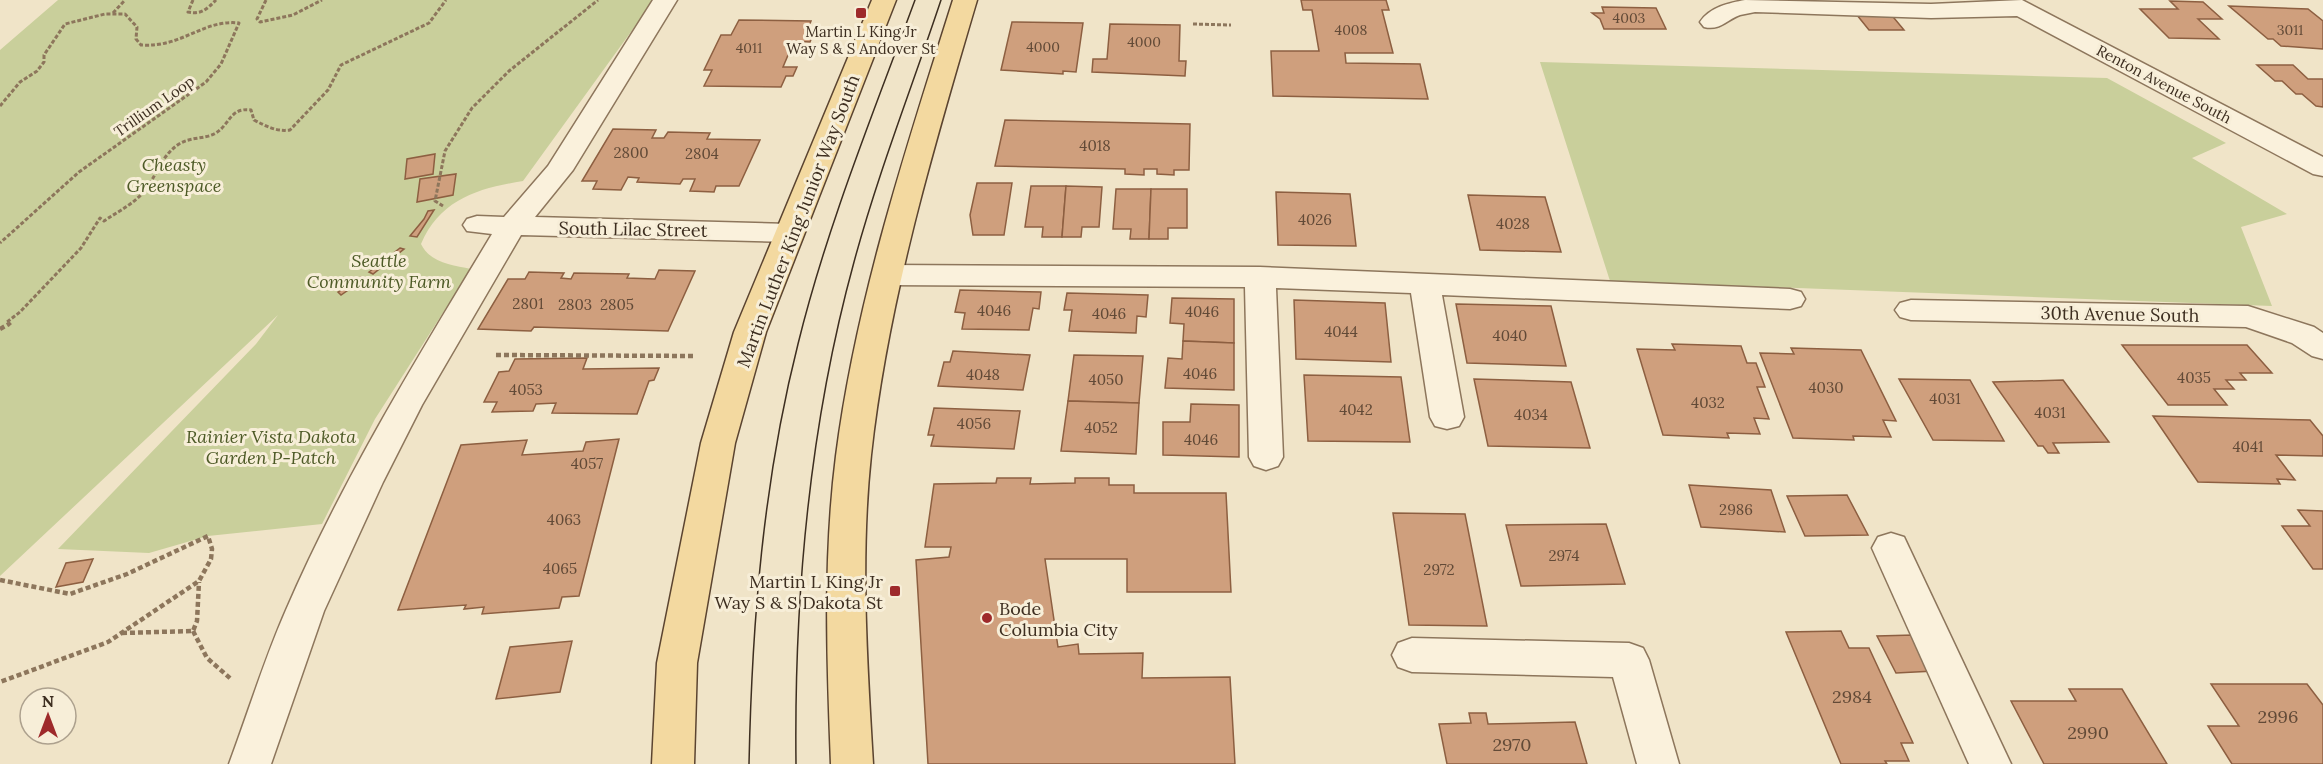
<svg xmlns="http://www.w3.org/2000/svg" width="2323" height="764" font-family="Lora,serif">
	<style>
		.green { fill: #c9cf9b }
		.building { fill: #cf9f7d; stroke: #8d5f41; stroke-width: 1.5 }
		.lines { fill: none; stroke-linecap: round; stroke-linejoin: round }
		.minor-casing { stroke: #8d765c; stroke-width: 3 }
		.major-casing { stroke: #5b4430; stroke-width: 3 }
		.path-far1 { stroke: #8d765c; stroke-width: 3; stroke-dasharray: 4 2; stroke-linecap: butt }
		.path { stroke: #8d765c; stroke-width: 4.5; stroke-dasharray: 5 3; stroke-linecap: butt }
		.minor { fill: #faf1dc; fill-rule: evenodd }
		.major { fill: #f3d9a0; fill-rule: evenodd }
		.tram { stroke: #3d2e20; stroke-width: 1.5 }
		.poi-dot { fill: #9e2a2b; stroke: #f7eed8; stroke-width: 2 }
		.labels { text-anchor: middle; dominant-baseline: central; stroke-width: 6; stroke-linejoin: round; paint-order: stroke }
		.far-number-label { font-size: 14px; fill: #624a37 }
		.far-poi-label { font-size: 15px; fill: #3d2e20; stroke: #f7eed8 }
		.far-street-label { font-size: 15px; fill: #3d2e20; stroke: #f7eed8 }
		.number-label { font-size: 15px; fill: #624a37 }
		.park-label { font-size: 18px; font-style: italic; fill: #4d5a26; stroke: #f7eed8 }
		.street-label { font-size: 18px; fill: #3d2e20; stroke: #f7eed8 }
		.poi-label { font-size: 18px; fill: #3d2e20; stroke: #f7eed8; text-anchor: end }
		.near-number-label { font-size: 18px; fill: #624a37 }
	</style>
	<rect width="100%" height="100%" fill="#f0e4c8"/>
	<g class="green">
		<path d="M58 0H654L523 181C479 188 440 199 421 244 430 263 452 265 471 269L375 419 322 524 208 536 149 553 58 549 256 344 278 315 0 576V50Z"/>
		<polygon points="1540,62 2107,78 2226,143 2192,158 2287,214 2241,227 2272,306 1610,281"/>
	</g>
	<g class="building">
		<polygon points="1301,0 1386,0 1389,10 1382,10 1393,53 1345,53 1346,63 1420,64 1428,99 1273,96 1271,51 1319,51 1312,10 1303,10"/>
		<polygon points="2170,1 2203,2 2222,19 2198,19 2219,39 2169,38 2140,9 2178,9"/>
		<polygon points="2229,6 2308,9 2323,21 2323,49 2281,46 2273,39 2268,39"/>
		<polygon points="1602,7 1656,8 1666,29 1604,29 1600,19 1592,13 1604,13"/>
		<polygon points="1889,12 1904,30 1869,30 1857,15"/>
		<polygon points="739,20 811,21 807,31 814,32 810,42 794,41 783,67 797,67 793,76 786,76 781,87 704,86 712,70 704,70 721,35 731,35"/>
		<polygon points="1012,22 1083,23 1076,72 1063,71 1063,74 1001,70"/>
		<polygon points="1110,24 1180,25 1179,61 1186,61 1185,76 1092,72 1093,59 1107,59"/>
		<polygon points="2257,65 2293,65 2308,79 2323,79 2323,107 2316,106 2302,94 2296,94 2282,81 2275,81"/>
		<polygon points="1005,120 1190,124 1189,170 1174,170 1174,175 1157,174 1157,169 1144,169 1144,175 1125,174 1125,169 995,166"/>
		<polygon points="613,129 656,130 652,138 664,138 668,132 710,133 707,139 760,140 739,186 716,186 714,192 690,191 695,179 683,179 680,184 637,182 639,178 628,177 621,190 593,189 597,181 582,181"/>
		<polygon points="435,154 433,174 405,179 407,159"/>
		<polygon points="456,174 453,195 417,202 420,179"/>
		<polygon points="977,183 1012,183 1004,235 973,235 970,215"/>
		<polygon points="1031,186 1066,186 1062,237 1042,237 1043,227 1025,227"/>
		<polygon points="1066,186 1102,187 1099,227 1082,227 1081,237 1062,237"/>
		<polygon points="1116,189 1151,189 1149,239 1130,239 1131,229 1113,229"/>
		<polygon points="1151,189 1187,189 1187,228 1168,228 1168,239 1149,239"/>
		<polygon points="1276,192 1350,194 1356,246 1278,245"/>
		<polygon points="1468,195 1545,197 1561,252 1480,250"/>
		<polygon points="434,210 417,237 410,236 424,219 428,211"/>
		<polygon points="400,248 404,249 373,274 369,272"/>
		<polygon points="659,270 695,271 668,331 534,327 531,331 478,329 508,279 525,279 529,272 564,273 561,278 571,279 574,273 629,274 627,278 655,279"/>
		<polygon points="361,277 364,279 341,295 338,292"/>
		<polygon points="960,290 1041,292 1039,309 1033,308 1029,330 962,329 965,313 955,312"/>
		<polygon points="1067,293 1148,295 1146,317 1137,316 1136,333 1069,331 1072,310 1064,310"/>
		<polygon points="1172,298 1234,299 1234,343 1183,341 1184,324 1170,323"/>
		<polygon points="1294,300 1385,303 1391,362 1296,359"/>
		<polygon points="1456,304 1551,306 1566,366 1467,363"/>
		<polygon points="1183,341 1234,343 1234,390 1165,388 1168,358 1182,359"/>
		<polygon points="1672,344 1741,346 1747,363 1756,363 1765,387 1757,387 1769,419 1754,418 1760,434 1727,433 1729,438 1663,435 1637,349 1675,350"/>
		<polygon points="2122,345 2247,345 2272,373 2240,373 2246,380 2226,380 2234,389 2214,389 2227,405 2168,405"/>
		<polygon points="1791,348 1861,350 1896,421 1883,420 1891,437 1853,436 1854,440 1793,438 1760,353 1794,354"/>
		<polygon points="953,351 1030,355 1023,390 938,386 944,362 950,362"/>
		<polygon points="1074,355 1143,356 1139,403 1068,401"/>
		<polygon points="587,358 583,369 659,368 654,380 649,381 637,414 552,413 556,403 536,404 533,411 492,412 497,402 484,402 499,372 509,371 515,359"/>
		<polygon points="1304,375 1401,377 1410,442 1308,441"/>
		<polygon points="1474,379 1571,382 1590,448 1488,446"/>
		<polygon points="1899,379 1970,380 2004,441 1933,440"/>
		<polygon points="2063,380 2109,442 2053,443 2059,453 2048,453 2043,446 2038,446 1993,382"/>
		<polygon points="1068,401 1139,403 1136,454 1061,451"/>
		<polygon points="1191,404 1239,405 1239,457 1163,455 1163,422 1190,422"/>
		<polygon points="934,408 1020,411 1014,449 931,446 934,435 928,435"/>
		<polygon points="2153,416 2310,420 2323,436 2323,456 2276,455 2295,480 2277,479 2280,484 2198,482"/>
		<polygon points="619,439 579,596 562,597 559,608 482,614 484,607 464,609 466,605 398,610 461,445 527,440 522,455 583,451 586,442"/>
		<polygon points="997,478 1031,478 1030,484 1075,483 1075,478 1109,478 1109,485 1134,485 1134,493 1226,493 1231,592 1127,592 1127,559 1045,559 1058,647 1078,644 1079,654 1143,653 1142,678 1230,677 1235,764 928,764 916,560 949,557 951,547 925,547 934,484 996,483"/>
		<polygon points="1689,485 1771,490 1785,532 1701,527"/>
		<polygon points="1847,495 1868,535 1805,536 1787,496"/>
		<polygon points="2298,510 2323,511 2323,569 2313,569 2282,526 2310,526"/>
		<polygon points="1393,513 1465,514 1487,626 1409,625"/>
		<polygon points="1606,524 1625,584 1521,586 1506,525"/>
		<polygon points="93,559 83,582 56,587 66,563"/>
		<polygon points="1841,631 1849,648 1869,648 1913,743 1901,743 1909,761 1885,761 1887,764 1841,764 1786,632"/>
		<polygon points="1914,635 1934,671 1896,673 1877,636"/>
		<polygon points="572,641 560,692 496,699 510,647"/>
		<polygon points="2211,684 2307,684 2323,705 2323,764 2232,764 2208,726 2239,726"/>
		<polygon points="2069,689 2122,689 2167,764 2044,764 2011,701 2076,701"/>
		<polygon points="1469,713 1486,713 1488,724 1575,722 1587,764 1447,764 1439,724 1471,723"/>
	</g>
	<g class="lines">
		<defs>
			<g id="minor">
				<path d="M653 0H677L573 170 535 217 789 224 799 227 804 233 799 239 789 242 521 235 422 405 383 482 324 611 271 764H229C248 713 264 660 286 610 343 478 418 357 492 234L467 231 463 225 467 219 477 216 504 217 548 166Z"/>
				<path d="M1745 0 1931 4 2022 0 2323 157V176L2313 174 2017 16 1931 18 1755 12C1750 13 1745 14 1740 15 1726 20 1720 31 1704 27L1700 22C1710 7 1729 3 1745 0Z"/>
				<polygon points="887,265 1260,267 1790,289 1801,292 1805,299 1801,306 1790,309 1442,295 1464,417 1459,426 1447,429 1435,426 1430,417 1411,293 1276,288 1283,457 1278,466 1266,470 1254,466 1249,457 1245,287 887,285 876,282 872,275 876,268"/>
				<polygon points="1911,300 2248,306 2314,327 2323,333 2323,359 2312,356 2292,343 2246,327 1911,320 1900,317 1895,310 1900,303"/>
				<polygon points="1891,533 1904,537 2011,764 1969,764 1872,548 1878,537"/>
				<polygon points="1412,638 1629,643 1643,648 1649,660 1679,764 1637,764 1613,677 1412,672 1398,667 1392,655 1398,643"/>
			</g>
			<g id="major">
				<polygon points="872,0 896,0 766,332 735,443 697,663 694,764 652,764 657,663 701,443 734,332"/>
				<path d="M953 0H977C933 149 888 300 871 455 860 558 867 662 873 764H831C827 662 823 558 836 456 856 300 906 149 953 0Z"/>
			</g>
		</defs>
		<use href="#minor" class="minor-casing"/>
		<use href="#major" class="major-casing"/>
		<g class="path-far1">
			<path d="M193 0 188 12C201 15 207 9 216 0"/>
			<polyline points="266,0 257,19 260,22 293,15 322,0"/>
			<polyline points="113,13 125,0"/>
			<polyline points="1193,24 1231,25"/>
			<path d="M0 106 20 82 37 71 44 62V55L65 24 105 14H125L137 27 136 39 141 45C182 48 203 19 239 23L221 64 206 82 79 172 0 243"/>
			<polyline points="443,206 435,201 445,151 472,108 509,71 598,0"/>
			<path d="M8 325 10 324 7 322 20 312 81 248 100 218 104 221 110 217C123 209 137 201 146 189 158 173 161 156 179 144 190 137 204 139 214 134 230 126 229 107 251 110L254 120C266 126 276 132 290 130L328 90 341 65 429 23 446 0"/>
		</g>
		<g class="path">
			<polyline points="0,329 9,324"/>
			<polyline points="496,355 694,356"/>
			<polyline points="0,580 70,594 127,574 208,536 212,549 211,559 199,581 108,642 0,682"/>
			<polyline points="193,631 207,658 231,679"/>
			<polyline points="122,633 193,631 197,621 199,582"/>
		</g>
		<use href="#minor" class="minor"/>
		<use href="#major" class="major"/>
		<g class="tram">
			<path d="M749 764C752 623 763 482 798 344 827 226 873 114 915 0"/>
			<path d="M796 764C794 594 809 426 854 262 878 173 912 87 941 0"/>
		</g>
	</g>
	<g class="poi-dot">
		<rect x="855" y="7" width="12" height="12" rx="3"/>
		<rect x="889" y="585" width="12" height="12" rx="3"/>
		<circle cx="987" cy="618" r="6"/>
	</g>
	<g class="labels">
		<g class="far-number-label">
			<text x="1629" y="18">4003</text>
			<text x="1351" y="30">4008</text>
			<text x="2290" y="30">3011</text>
			<text x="1144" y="42">4000</text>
			<text x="1043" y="47">4000</text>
			<text x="749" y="48">4011</text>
		</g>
		<g class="far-poi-label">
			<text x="861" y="31">Martin L King Jr<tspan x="861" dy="17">Way S &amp; S Andover St</tspan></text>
		</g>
		<g class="far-street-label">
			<text transform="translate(2164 84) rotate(28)">Renton Avenue South</text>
			<text transform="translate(154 106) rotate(-35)">Trillium Loop</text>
		</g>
		<g class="number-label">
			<text x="1095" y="145">4018</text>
			<text x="631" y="152">2800</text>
			<text x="702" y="153">2804</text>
			<text x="1315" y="219">4026</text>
			<text x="1513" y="223">4028</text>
			<text x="528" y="303">2801</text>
			<text x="575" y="304">2803</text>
			<text x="617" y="304">2805</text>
			<text x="994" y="310">4046</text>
			<text x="1202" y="311">4046</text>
			<text x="1109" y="313">4046</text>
			<text x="1341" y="331">4044</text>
			<text x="1510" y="335">4040</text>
			<text x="1200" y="373">4046</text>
			<text x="983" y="374">4048</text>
			<text x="2194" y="377">4035</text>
			<text x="1106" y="379">4050</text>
			<text x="1826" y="387">4030</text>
			<text x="526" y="389">4053</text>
			<text x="1945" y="398">4031</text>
			<text x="1708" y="402">4032</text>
			<text x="1356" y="409">4042</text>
			<text x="2050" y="412">4031</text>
			<text x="1531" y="414">4034</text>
			<text x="974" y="423">4056</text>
			<text x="1101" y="427">4052</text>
			<text x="1201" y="439">4046</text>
			<text x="2248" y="446">4041</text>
			<text x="587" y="463">4057</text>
			<text x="1736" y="509">2986</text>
			<text x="564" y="519">4063</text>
			<text x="1564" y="555">2974</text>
			<text x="560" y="568">4065</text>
			<text x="1439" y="569">2972</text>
		</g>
		<g class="park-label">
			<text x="174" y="164">Cheasty<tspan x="174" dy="21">Greenspace</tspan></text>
			<text x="379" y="260">Seattle<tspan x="379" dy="21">Community Farm</tspan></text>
			<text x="271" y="436">Rainier Vista Dakota<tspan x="271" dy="21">Garden P-Patch</tspan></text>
		</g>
		<g class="street-label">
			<text transform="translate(798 221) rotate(-69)">Martin Luther King Junior Way South</text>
			<text transform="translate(633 229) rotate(1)">South Lilac Street</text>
			<text transform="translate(2120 314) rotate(1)">30th Avenue South</text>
		</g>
		<g class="poi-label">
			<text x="883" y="581">Martin L King Jr<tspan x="883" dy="21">Way S &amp; S Dakota St</tspan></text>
			<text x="999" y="608" text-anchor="start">Bode<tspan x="999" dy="21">Columbia City</tspan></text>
		</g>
		<g class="near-number-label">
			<text x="1852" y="696">2984</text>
			<text x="2278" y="716">2996</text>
			<text x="2088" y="732">2990</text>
			<text x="1512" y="744">2970</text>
		</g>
	</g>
	<g transform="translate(48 716)"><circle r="28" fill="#f7eed8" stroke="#ada18e" stroke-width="1.5"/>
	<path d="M0-4.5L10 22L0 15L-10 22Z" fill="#9e2a2b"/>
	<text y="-9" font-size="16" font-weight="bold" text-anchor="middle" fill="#3d2e20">N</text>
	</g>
</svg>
